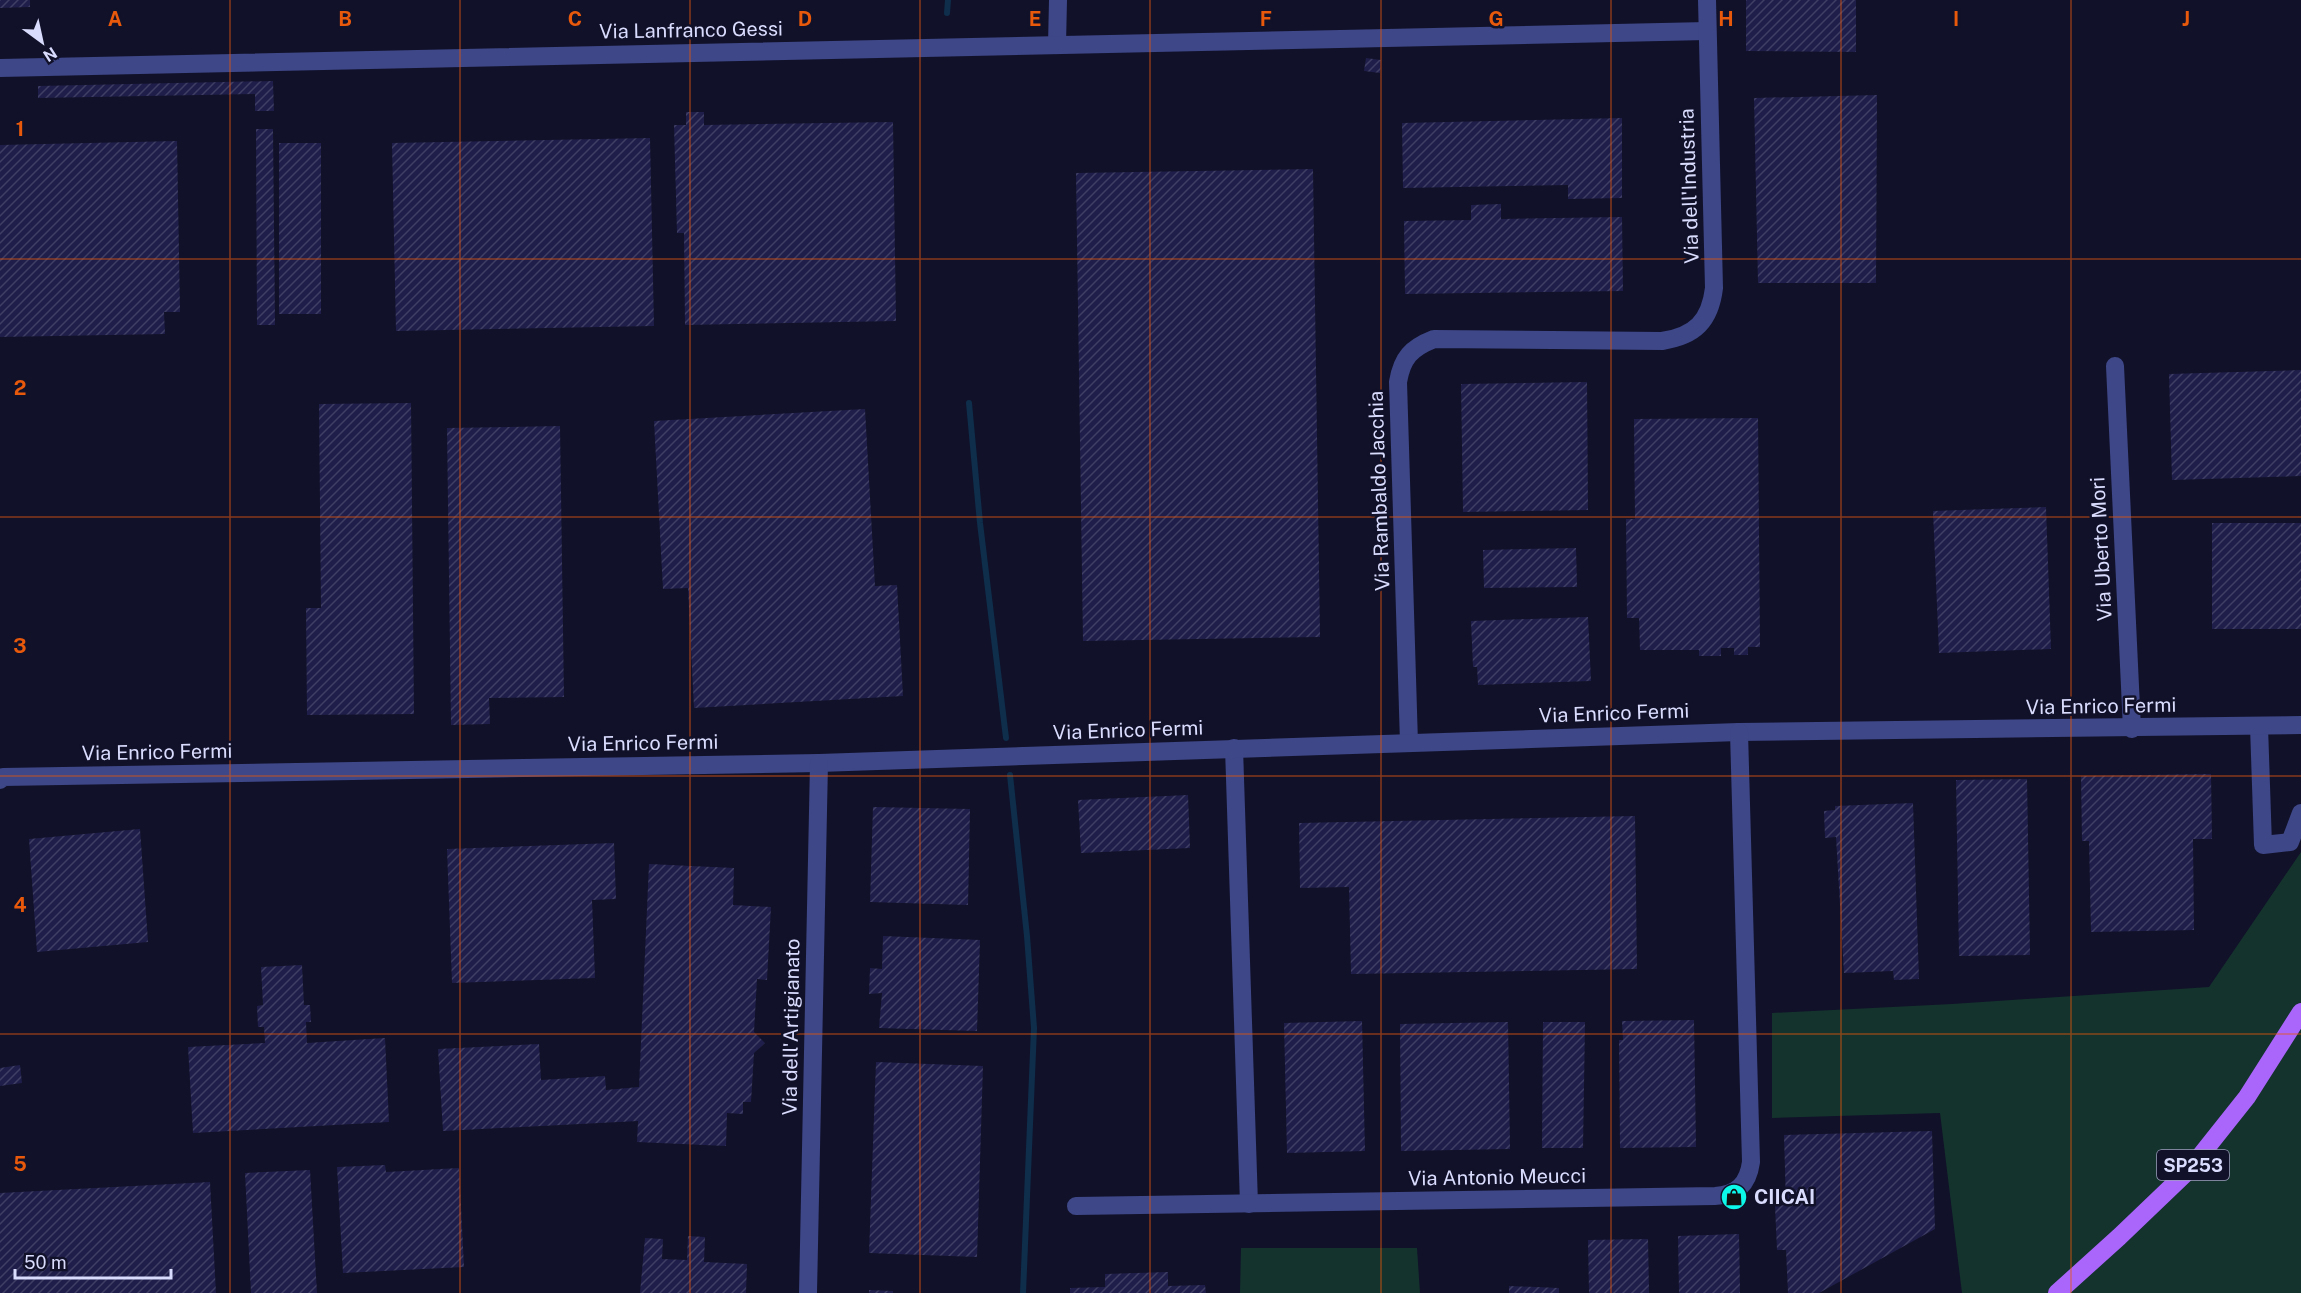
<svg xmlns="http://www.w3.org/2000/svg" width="2301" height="1293" font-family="'Public Sans',sans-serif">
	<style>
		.grass { fill: #14332d }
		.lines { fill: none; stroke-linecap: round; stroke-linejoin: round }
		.stream { stroke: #0e2e4b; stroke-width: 6 }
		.building { fill: url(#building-hatch) }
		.minor { stroke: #3e4787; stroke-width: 18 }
		.major { stroke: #aa65fb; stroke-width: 18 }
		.grid { fill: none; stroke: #e8590c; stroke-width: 1.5; stroke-opacity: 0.55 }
		.labels { text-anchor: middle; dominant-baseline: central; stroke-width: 5; stroke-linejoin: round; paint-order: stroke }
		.shield { fill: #111129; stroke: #9e9fbe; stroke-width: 1.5 }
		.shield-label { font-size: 18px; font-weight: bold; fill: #dadcfe }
		.street-label { font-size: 20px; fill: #dadcfe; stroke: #111129 }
		.poi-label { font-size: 20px; font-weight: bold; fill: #dadcfe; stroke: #111129; text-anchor: start }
		.grid-label { font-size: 20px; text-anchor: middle; font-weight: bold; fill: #e8590c; stroke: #111129; stroke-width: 5; stroke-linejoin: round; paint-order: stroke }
	</style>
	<defs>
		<pattern id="building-hatch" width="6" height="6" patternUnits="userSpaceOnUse" patternTransform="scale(1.5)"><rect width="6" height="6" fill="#1f1e4a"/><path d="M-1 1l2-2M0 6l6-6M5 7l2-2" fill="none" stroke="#3f3e65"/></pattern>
	</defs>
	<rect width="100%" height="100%" fill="#111129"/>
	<g class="grass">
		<polygon points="2301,852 2301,1293 1962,1293 1940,1113 1772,1118 1772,1013 1952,1004 2209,987"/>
		<polygon points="1241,1248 1417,1248 1420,1293 1240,1293"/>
	</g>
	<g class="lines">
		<g class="stream">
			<polyline points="947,13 948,0"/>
			<polyline points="969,403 980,523 1006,738"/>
			<polyline points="1010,775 1027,936 1034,1028 1023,1293"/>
		</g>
	</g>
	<g class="building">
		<polygon points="0,0 30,0 30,7 0,8"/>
		<polygon points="1746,0 1856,0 1856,52 1746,51"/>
		<polygon points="1366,58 1381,60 1380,73 1364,71"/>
		<polygon points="273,81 274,111 255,111 255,94 38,98 38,86"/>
		<polygon points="1877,95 1876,283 1758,283 1754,98"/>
		<polygon points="686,112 704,112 704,125 893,122 896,321 685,325 684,233 677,233 674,125 686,125"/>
		<polygon points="1622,118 1622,198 1568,199 1568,185 1403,188 1402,123"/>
		<polygon points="256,129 273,129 275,325 257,325"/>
		<polygon points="650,138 654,326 396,331 392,143"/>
		<polygon points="177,141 180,312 164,312 165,334 0,337 0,145"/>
		<rect x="279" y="143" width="42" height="171"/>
		<polygon points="1313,169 1320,637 1083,641 1076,173"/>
		<polygon points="1501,204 1501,219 1622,217 1623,291 1405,294 1404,221 1471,220 1471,205"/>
		<polygon points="2301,370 2301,476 2172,480 2169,374"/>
		<polygon points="1587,382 1588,510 1463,512 1461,384"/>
		<polygon points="411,403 414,714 307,715 306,608 321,608 319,404"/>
		<polygon points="865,409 875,586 897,585 903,696 694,708 688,588 663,589 654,421"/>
		<polygon points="1758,418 1760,647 1748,647 1748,655 1734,655 1734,648 1721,648 1721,656 1699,656 1699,650 1640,650 1639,618 1627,618 1626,519 1635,519 1634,419"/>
		<polygon points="560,426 564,697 489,698 490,724 451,725 447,428"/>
		<polygon points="2046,507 2051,649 1939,653 1933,511"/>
		<rect x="2212" y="523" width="89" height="106"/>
		<polygon points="1576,548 1577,587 1484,588 1483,550"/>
		<polygon points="1588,617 1591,681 1478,685 1477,667 1473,667 1471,621"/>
		<polygon points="2211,774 2212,839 2193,839 2194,930 2091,932 2089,841 2082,841 2081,776"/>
		<polygon points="2027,779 2030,955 1959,956 1956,780"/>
		<polygon points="1188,795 1190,848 1081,853 1078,800"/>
		<polygon points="1913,803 1919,979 1894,980 1893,971 1844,973 1836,837 1825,838 1824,811 1835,810 1835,806"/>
		<polygon points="873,807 970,809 968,905 870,902"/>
		<polygon points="1635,816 1637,969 1351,974 1349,887 1300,888 1299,823"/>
		<polygon points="140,829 148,942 37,952 29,839"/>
		<polygon points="614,843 616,899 592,900 595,978 452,983 447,849"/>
		<polygon points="649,864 734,868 733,905 771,907 767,980 757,979 754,1032 765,1043 754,1053 751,1102 743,1102 743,1114 727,1113 726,1146 637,1142 638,1121 443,1131 438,1049 539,1044 541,1080 605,1076 606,1090 639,1087"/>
		<polygon points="883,936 980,940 977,1031 879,1028 882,993 869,994 870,968 882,969"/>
		<polygon points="302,965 304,1005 310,1005 311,1022 306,1022 307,1043 385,1038 389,1122 193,1133 188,1047 265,1043 264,1027 258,1027 257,1006 263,1005 261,967"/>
		<polygon points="1694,1020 1696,1147 1620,1148 1619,1040 1623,1040 1622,1021"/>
		<polygon points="1362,1021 1365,1151 1287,1153 1284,1023"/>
		<polygon points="1508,1022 1510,1149 1401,1151 1400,1024"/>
		<polygon points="1543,1022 1585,1022 1583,1148 1542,1148"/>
		<polygon points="876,1062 983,1066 977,1257 869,1253"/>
		<polygon points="20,1065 22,1083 0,1086 0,1068"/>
		<polygon points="1932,1131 1935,1229 1819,1293 1788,1293 1786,1250 1777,1250 1775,1206 1786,1205 1784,1135"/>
		<polygon points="385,1165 386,1172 459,1168 464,1267 343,1273 337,1167"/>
		<polygon points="310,1170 317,1293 251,1293 245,1173"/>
		<polygon points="210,1182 216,1293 0,1293 0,1193"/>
		<polygon points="1739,1234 1740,1293 1679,1293 1678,1236"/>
		<polygon points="688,1236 705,1237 704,1262 747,1264 746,1293 640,1293 645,1238 663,1239 662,1259 687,1260"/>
		<polygon points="1648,1239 1649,1293 1589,1293 1588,1240"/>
		<polygon points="1168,1272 1168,1286 1205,1285 1206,1293 1070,1293 1070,1288 1105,1287 1105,1274"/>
		<polygon points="1509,1286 1559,1288 1559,1293 1509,1293"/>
		<polygon points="869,1290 893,1291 893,1293 869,1293"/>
	</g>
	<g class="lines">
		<g class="minor">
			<polyline points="1057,45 1058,0"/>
			<polyline points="0,68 1707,31"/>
			<polyline points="2115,366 2132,729"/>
			<polyline points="2259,726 2263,845 2290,842 2301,813"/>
			<path d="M1409 743 1398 382C1402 358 1411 348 1434 339L1662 341C1695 336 1710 321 1714 288L1707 0"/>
			<polyline points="1234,748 1249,1204"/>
			<polyline points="0,780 3,777 819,763 1739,732 2301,725"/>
			<path d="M1076 1206 1715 1196C1737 1195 1748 1184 1751 1162L1739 732"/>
			<polyline points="808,1293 819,763"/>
		</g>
		<polyline class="major" points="2057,1293 2119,1237 2189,1170 2247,1097 2301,1012"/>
	</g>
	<path class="grid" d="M230 0V1293M460 0V1293M690 0V1293M920 0V1293M1150 0V1293M1381 0V1293M1611 0V1293M1841 0V1293M2071 0V1293M0 259H2301M0 517H2301M0 776H2301M0 1034H2301"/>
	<defs>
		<symbol id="shop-disc" viewBox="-11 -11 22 22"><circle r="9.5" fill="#0cf8e9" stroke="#111129"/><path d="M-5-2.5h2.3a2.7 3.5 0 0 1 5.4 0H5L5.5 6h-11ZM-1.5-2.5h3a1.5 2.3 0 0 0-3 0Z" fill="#111"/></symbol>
	</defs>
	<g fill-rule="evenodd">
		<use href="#shop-disc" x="1719" y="1182" width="30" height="30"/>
	</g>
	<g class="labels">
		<rect class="shield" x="2157" y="1150" width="72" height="30" rx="4.5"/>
		<g class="shield-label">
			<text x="2193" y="1165">SP253</text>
		</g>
		<g class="street-label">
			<text transform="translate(691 30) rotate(-1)">Via Lanfranco Gessi</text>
			<text transform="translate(1689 186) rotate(-92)">Via dell'Industria</text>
			<text transform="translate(1379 491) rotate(-92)">Via Rambaldo Jacchia</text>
			<text transform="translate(2101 549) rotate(-93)">Via Uberto Mori</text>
			<text transform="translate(2101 706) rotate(-1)">Via Enrico Fermi</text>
			<text transform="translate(1614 713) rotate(-2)">Via Enrico Fermi</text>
			<text transform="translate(1128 730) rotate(-2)">Via Enrico Fermi</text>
			<text transform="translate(643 743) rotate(-1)">Via Enrico Fermi</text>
			<text transform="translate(157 752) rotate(-1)">Via Enrico Fermi</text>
			<text transform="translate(791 1027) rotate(-89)">Via dell'Artigianato</text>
			<text transform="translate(1497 1177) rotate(-1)">Via Antonio Meucci</text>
		</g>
		<g class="poi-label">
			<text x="1754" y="1197">CIICAI</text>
		</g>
	</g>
	<g class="grid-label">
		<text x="115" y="26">A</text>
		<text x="345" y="26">B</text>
		<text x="575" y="26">C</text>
		<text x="805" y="26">D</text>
		<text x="1035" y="26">E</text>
		<text x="1266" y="26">F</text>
		<text x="1496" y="26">G</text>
		<text x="1726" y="26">H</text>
		<text x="1956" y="26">I</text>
		<text x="2186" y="26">J</text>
		<text x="20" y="136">1</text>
		<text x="20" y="395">2</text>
		<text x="20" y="653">3</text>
		<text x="20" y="912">4</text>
		<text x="20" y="1171">5</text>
	</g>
	<g transform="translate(42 42) rotate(147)" stroke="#111129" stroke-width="4.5" paint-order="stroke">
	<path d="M0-4.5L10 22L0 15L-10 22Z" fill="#dadcfe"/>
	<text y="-9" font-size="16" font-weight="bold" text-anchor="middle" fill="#dadcfe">N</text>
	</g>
	<path d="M15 1269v9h156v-9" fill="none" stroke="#dadcfe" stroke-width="3"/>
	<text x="24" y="1269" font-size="18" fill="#dadcfe" stroke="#111129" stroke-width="4.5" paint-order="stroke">50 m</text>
</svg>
